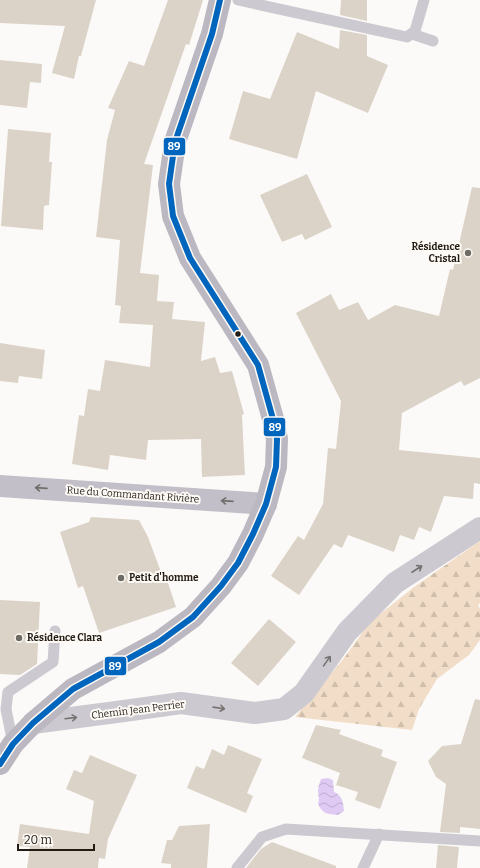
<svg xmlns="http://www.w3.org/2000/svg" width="480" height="868" font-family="Bitter,serif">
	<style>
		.forest { fill: url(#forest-firs) }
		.water { fill: url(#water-waves) }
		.building { fill: #dcd3c8 }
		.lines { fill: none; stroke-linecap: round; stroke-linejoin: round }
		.lane { stroke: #ccc9d0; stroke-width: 11 }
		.street { stroke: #ccc9d0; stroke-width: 22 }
		.secondary { stroke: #c3bfc8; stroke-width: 22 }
		.primary { stroke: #bcb8c1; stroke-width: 22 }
		.bus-1-casing { stroke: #fefaf6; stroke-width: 9 }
		.bus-1 { stroke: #0065bd; stroke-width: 6 }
		.oneway { stroke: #726e6e }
		.oneway2 { stroke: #777272 }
		.poi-dot { fill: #6e6a64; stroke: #fefaf6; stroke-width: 1.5 }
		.bus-dot { fill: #221c14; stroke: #fefaf6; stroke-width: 1.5 }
		.labels { text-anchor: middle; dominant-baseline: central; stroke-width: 4; stroke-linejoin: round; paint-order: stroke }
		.poi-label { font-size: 10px; font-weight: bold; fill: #221c14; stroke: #fefaf6; text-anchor: start }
		.street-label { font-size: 10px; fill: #221c14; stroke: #fefaf6 }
		.line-badge { stroke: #fefaf6; stroke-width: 1.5 }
		.badge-label { font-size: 11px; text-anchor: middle; font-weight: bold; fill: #fff }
	</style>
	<defs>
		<pattern id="forest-firs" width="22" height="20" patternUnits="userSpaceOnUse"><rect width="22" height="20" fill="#f2dec8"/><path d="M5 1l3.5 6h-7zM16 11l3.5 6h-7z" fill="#cfbeab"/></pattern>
		<pattern id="water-waves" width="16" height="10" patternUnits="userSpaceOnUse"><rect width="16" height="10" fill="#decaf2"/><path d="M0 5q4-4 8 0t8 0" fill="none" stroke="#beadcf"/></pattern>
	</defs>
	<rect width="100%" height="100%" fill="#fcfaf8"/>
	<polygon class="forest" points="480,541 480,603 478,606 480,608 480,640 469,655 437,679 419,709 412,730 295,717 344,658 370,622 414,587"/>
	<path class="water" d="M328 778 333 780 334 792C343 796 343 802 344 811L338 815C327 814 323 814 318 804 320 797 318 796 318 790 318 786 320 782 321 779Z"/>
	<g class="building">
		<polygon points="0,0 96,0 81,56 79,56 74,79 52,73 65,26 0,23"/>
		<polygon points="168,0 203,0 189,45 186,44 144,164 153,165 140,273 159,275 157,301 174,302 172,319 205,322 201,361 215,357 220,373 232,371 244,414 242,415 245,475 202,477 201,439 148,440 146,460 110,455 108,470 72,464 79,415 84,416 88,389 100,391 105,360 150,367 153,325 119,323 121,306 115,305 120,240 96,237 107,140 115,110 108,108 129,61 144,66"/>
		<polygon points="341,0 367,0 367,21 340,15"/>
		<polygon points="340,30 367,35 367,56 388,65 368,113 316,91 297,159 229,139 243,91 270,99 297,32 339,49"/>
		<polygon points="0,60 42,64 41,83 30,82 27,108 0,105"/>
		<polygon points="8,129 51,133 49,162 52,162 49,205 44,206 43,230 1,226"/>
		<polygon points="307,174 332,227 305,240 302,234 282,242 260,195"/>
		<polygon points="472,187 480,188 480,378 464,386 461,381 402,413 399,450 480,458 480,484 474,483 473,499 444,496 431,532 419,527 414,540 400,535 394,552 348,535 342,548 334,544 299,595 271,576 298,536 304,540 323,504 328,448 336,449 341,401 296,313 331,294 339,310 358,302 368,320 395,305 439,316 450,269 453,270"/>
		<polygon points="0,343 45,350 42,379 19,376 18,383 0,381"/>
		<polygon points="91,517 139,520 148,537 161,572 164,571 176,607 99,633 83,586 78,588 60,532 89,522"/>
		<polygon points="0,600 40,602 37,664 20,675 0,674"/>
		<polygon points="269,619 296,642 258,686 231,663"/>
		<polygon points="475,699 480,700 480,829 460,827 460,833 440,832 446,784 436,777 428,761 442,746 461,744"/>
		<polygon points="316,725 341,730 339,734 383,750 381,756 397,762 380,809 355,800 358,792 336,785 340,773 302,758"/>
		<polygon points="228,745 262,759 247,793 253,796 246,813 187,788 196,766 204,769 212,749 224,755"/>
		<polygon points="90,755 137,775 108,839 105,859 99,858 98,868 27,868 30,847 17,846 20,824 89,834 94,801 66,789 74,770 82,773"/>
		<polygon points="210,824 207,868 171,868 171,864 161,863 167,840 172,840 179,826"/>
		<polygon points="272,842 336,866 336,868 246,868 261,849"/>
		<polygon points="438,845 459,847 457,868 436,868"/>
	</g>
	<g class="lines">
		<g class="lane">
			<polyline points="238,0 407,37 415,31 424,0"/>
			<polyline points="412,34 433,41"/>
			<polyline points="13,744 6,709 8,692 53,662 55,631"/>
			<polyline points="237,868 262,837 286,829 480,841"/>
			<polyline points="363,868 379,834"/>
		</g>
		<polyline class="street" points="33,723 124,711 181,703 255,713 284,709 304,693 347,632 395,583 480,528"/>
		<polyline class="secondary" points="0,486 266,504"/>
		<polyline class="primary" points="0,764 13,744 33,723 73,689 159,642 193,617 221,586 238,563 253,534 266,504 276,467 277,439 273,419 258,365 190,258 173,216 169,184 175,142 212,34 220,0"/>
		<defs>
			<polyline id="bus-1" points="0,764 13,744 33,723 73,689 159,642 193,617 221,586 238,563 253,534 266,504 276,467 277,439 273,419 258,365 190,258 173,216 169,184 175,142 212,34 220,0"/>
		</defs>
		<use href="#bus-1" class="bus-1-casing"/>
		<use href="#bus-1" class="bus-1"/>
	</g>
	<defs><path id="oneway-shaft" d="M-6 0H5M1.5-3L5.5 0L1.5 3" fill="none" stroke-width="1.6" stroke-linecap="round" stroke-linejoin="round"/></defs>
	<g class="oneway">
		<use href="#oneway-shaft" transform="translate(41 488) rotate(-176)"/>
		<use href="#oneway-shaft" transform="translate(227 501) rotate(-176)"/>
	</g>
	<g class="oneway2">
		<use href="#oneway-shaft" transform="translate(417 569) rotate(-33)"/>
		<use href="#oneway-shaft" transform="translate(327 661) rotate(-55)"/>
		<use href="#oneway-shaft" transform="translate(219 708) rotate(8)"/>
		<use href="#oneway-shaft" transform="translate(71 718) rotate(-7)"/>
	</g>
	<g class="poi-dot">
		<circle cx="468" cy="253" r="4"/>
		<circle cx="121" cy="578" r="4"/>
		<circle cx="19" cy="638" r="4"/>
	</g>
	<circle class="bus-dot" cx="238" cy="334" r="3.5"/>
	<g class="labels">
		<g class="poi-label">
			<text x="460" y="247" text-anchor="end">Résidence<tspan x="460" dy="12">Cristal</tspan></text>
			<text x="129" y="578">Petit d'homme</text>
			<text x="27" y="638">Résidence Clara</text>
		</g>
		<g class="street-label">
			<text transform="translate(133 495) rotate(4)">Rue du Commandant Rivière</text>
			<text transform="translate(138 710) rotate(-7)">Chemin Jean Perrier</text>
		</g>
	</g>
	<g class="line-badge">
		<rect x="163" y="137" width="23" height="19" rx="4" fill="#0065bd"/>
		<rect x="263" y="417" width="23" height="20" rx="4" fill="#0065bd"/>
		<rect x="104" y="656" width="23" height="20" rx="4" fill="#0065bd"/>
	</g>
	<g class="badge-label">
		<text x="174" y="150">89</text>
		<text x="275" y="431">89</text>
		<text x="115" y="670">89</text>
	</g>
	<path d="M18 844v6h76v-6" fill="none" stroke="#221c14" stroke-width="2"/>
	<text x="24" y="844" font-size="12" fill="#221c14" stroke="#fefaf6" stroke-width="3" paint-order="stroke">20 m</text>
</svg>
